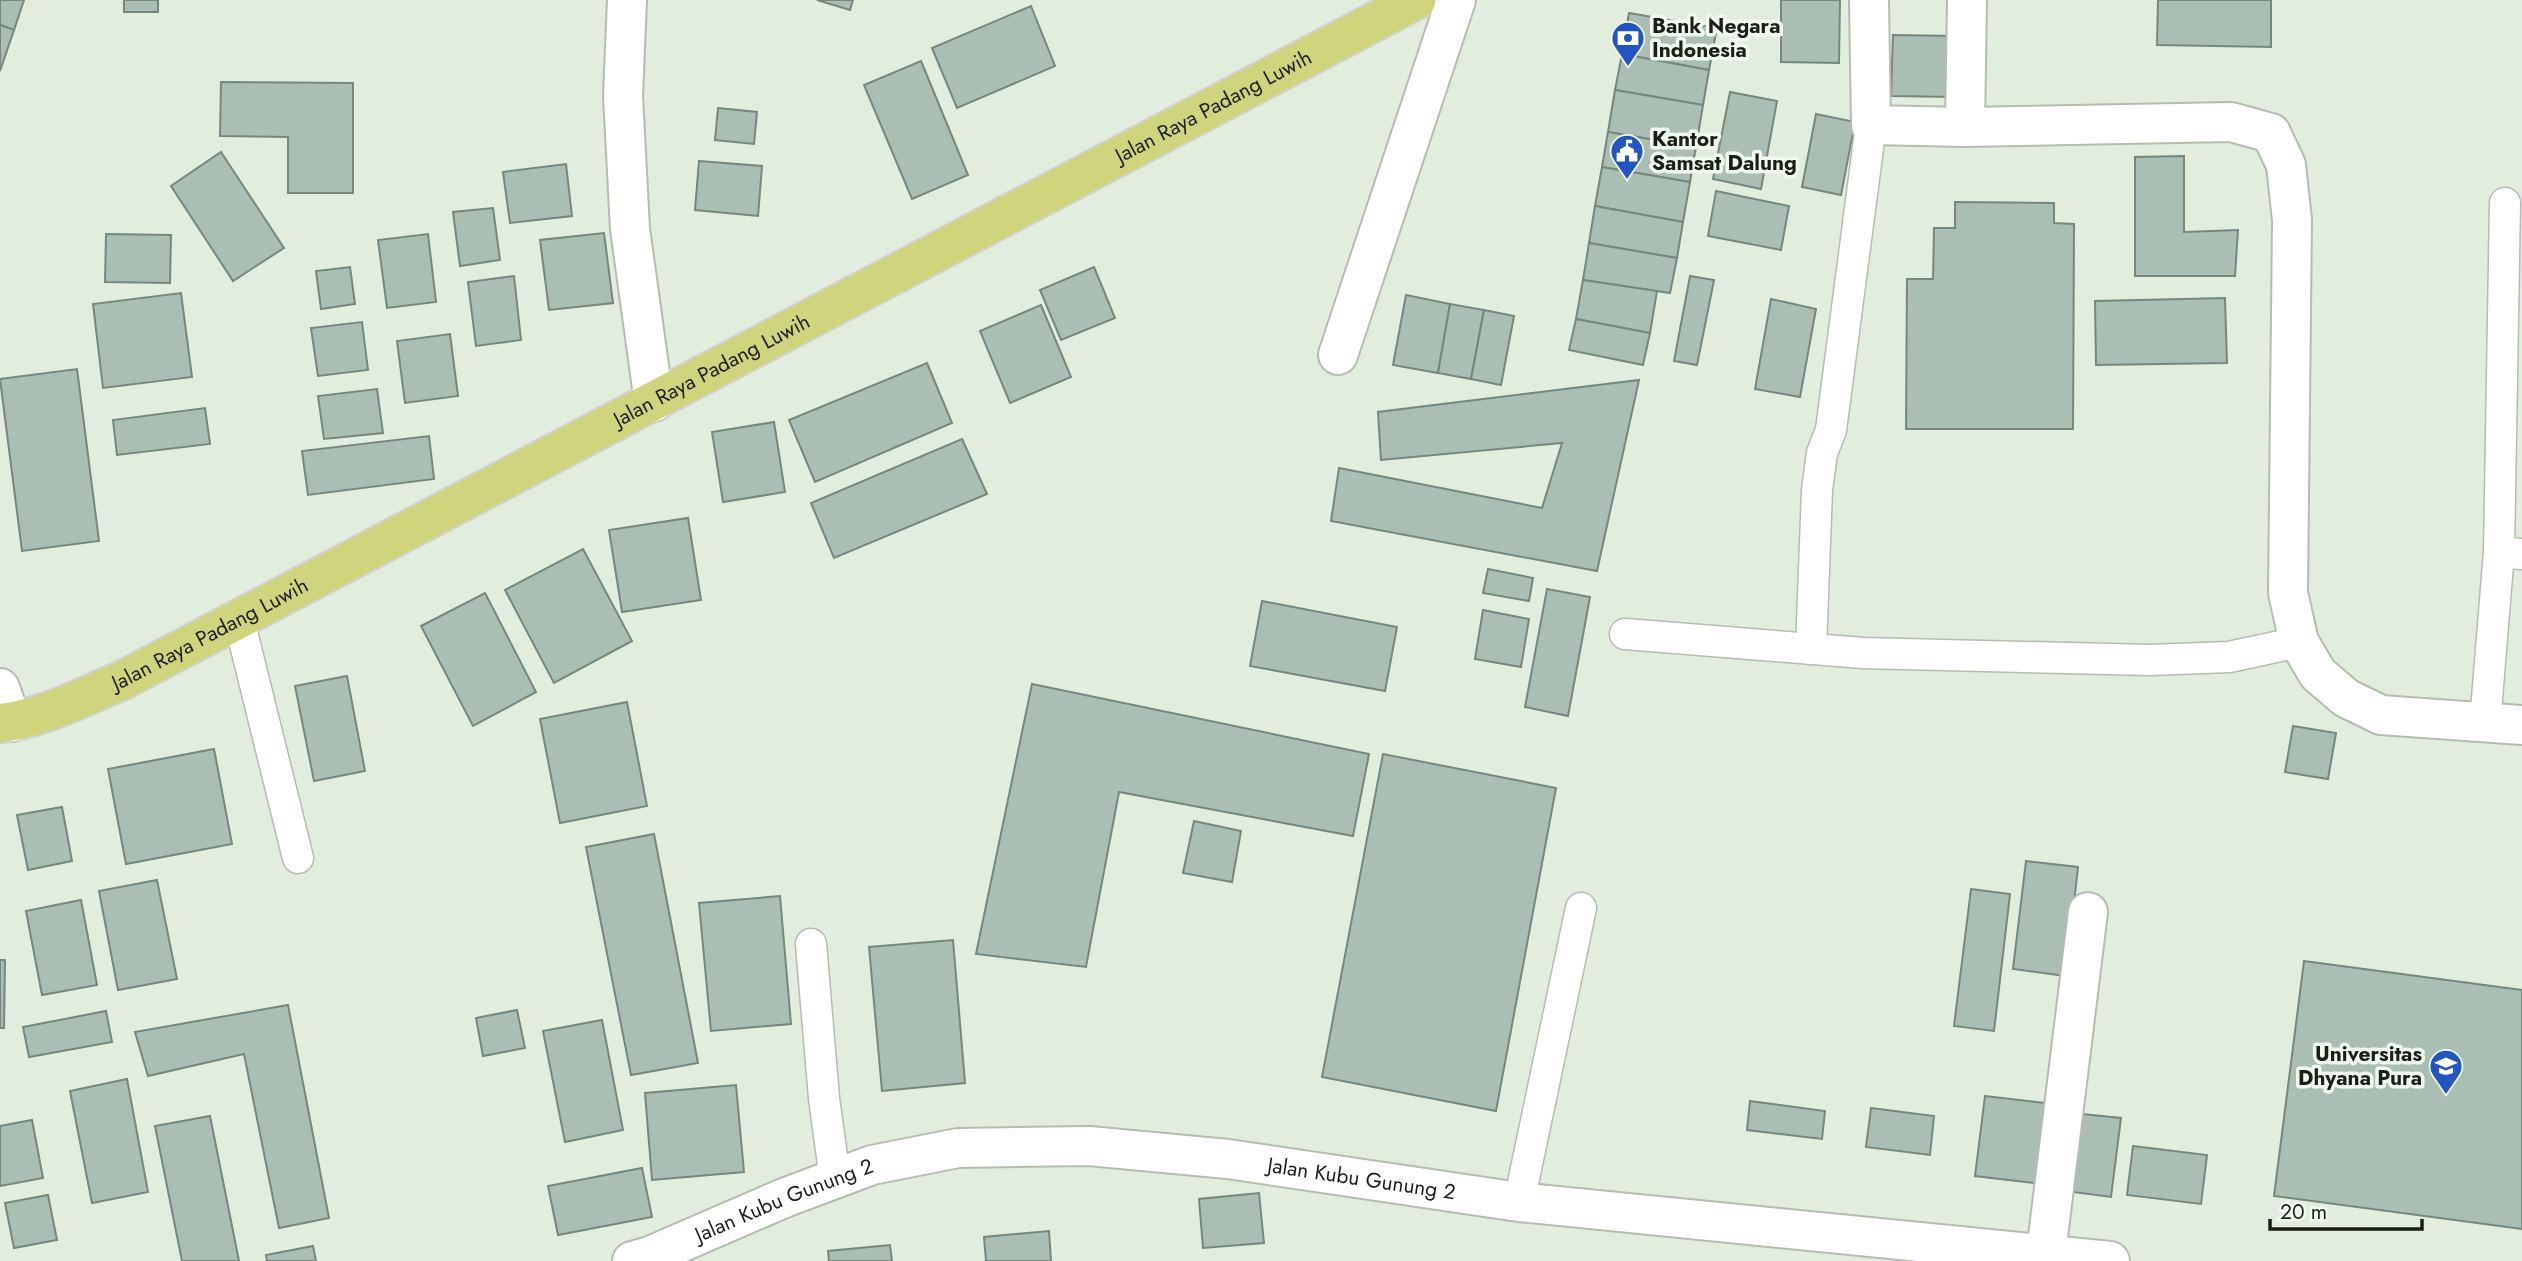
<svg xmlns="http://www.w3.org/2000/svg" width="2522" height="1261" font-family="Jost,sans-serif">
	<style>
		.building { fill: #abbeb4; stroke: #76887e; stroke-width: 2 }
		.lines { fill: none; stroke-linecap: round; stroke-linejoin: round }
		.lane-casing { stroke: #b3beaf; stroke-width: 33 }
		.street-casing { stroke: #b3beaf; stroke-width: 42 }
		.primary-casing { stroke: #d1d2d1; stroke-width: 42 }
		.lane { stroke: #fff; stroke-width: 30 }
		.street { stroke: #fff; stroke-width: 38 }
		.primary { stroke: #d0d57d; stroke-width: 38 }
		.labels { text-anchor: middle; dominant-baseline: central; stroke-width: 7; stroke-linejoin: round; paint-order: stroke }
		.poi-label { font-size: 21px; font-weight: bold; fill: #1b1f19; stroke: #eefbea; text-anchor: start }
		.street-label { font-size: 21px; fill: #1b1f19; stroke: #eefbea }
	</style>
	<rect width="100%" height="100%" fill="#e1eddd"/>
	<g class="building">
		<polygon points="0,0 24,0 14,30 0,25"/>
		<rect x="124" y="0" width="34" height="12"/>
		<polygon points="817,0 853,0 850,10"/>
		<polygon points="1781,0 1840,0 1839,63 1781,62"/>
		<polygon points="2158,0 2271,0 2271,47 2157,45"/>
		<polygon points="1031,6 1055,66 957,108 932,48"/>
		<polygon points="1629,13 1717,28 1709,70 1622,54"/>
		<polygon points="0,25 14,30 0,71"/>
		<polygon points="1893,35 1956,36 1955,97 1891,96"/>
		<polygon points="1622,54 1709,70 1703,105 1615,90"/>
		<polygon points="921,61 968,175 912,199 864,85"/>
		<polygon points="221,82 353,83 353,193 288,193 288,137 220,136"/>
		<polygon points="1615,90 1703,105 1696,147 1608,132"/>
		<polygon points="1730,92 1777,101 1761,189 1713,179"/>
		<polygon points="718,108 757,112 754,144 715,140"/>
		<polygon points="1816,114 1855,122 1841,195 1802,187"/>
		<polygon points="1608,132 1696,147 1690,182 1602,167"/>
		<polygon points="221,152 284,248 233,281 171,186"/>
		<polygon points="2184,156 2184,232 2238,230 2235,276 2135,276 2135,157"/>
		<polygon points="699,161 762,166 758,216 695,210"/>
		<polygon points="566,164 572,216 510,223 503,172"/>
		<polygon points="1602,167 1690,182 1683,222 1595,206"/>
		<polygon points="1716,191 1789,206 1781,250 1708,236"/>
		<polygon points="1955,202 2054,203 2054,223 2074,224 2073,429 1906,429 1907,279 1933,279 1934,228 1955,228"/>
		<polygon points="1595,206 1683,222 1677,258 1589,243"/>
		<polygon points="493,208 500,260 460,266 453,212"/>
		<polygon points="604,233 613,303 549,310 540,240"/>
		<polygon points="106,234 171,235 170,283 105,282"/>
		<polygon points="428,234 436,302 387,308 378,240"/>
		<polygon points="1589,243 1677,258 1670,293 1583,280"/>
		<polygon points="350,267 355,304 321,309 316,271"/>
		<polygon points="1094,267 1115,318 1061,340 1040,290"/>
		<polygon points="514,276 521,340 476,346 468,282"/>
		<polygon points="1690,276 1714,280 1697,365 1674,361"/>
		<polygon points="1583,280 1657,291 1650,333 1576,319"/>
		<polygon points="181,293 192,377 103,388 93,304"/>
		<polygon points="1406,295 1450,304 1438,373 1393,365"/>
		<polygon points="2225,298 2227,363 2096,365 2095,301"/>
		<polygon points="1771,299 1816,309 1800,397 1755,389"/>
		<polygon points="1450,304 1484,310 1471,379 1438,373"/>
		<polygon points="1041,305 1071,377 1010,403 980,331"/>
		<polygon points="1484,310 1514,316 1501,385 1471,379"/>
		<polygon points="1576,319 1650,333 1643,365 1569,350"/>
		<polygon points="362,322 368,370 318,376 311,328"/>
		<polygon points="450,334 458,396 405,403 397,341"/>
		<polygon points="927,363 952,423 815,482 789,420"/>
		<polygon points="77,369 99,541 22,551 0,379"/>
		<polygon points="1639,380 1597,571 1331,521 1339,468 1542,508 1562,443 1381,460 1378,412"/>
		<polygon points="377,389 383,433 324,439 318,396"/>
		<polygon points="205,408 210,444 117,455 113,420"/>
		<polygon points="774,422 785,492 723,502 712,432"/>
		<polygon points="429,436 434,479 308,495 302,451"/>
		<polygon points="962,439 987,494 834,558 811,503"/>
		<polygon points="688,518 701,600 622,612 609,530"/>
		<polygon points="583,549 632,641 554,683 505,590"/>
		<polygon points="1488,569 1533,578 1529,601 1483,593"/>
		<polygon points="1547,589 1590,597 1568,716 1525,707"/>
		<polygon points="485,593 536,692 473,726 421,626"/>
		<polygon points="1262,601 1397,627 1385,691 1250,666"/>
		<polygon points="1483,610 1529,619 1521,667 1475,659"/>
		<polygon points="347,676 365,771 314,781 295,686"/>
		<polygon points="1032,684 1369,754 1353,836 1119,792 1086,967 976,954"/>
		<polygon points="627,702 647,806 560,823 540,719"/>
		<polygon points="2293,726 2336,733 2328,779 2285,772"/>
		<polygon points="214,749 232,844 126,864 108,769"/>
		<polygon points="1383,754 1556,788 1496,1111 1322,1077"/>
		<polygon points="62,807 72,861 28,870 17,815"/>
		<polygon points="1194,821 1241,831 1232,882 1183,873"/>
		<polygon points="654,834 698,1063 631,1075 586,847"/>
		<polygon points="2026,861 2078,867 2066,976 2013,969"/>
		<polygon points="157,880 177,979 118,990 99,891"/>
		<polygon points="1971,889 2010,894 1994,1031 1954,1026"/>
		<polygon points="780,896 791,1024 711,1031 699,903"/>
		<polygon points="81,900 97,985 42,995 26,911"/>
		<polygon points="953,940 965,1083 882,1091 869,947"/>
		<polygon points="0,960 5,960 4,1028 0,1028"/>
		<polygon points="2304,961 2522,990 2522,1229 2274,1196"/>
		<polygon points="288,1005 329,1218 279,1228 244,1054 148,1076 135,1032"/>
		<polygon points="517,1010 525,1048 483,1056 476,1018"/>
		<polygon points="106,1011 112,1042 29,1057 23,1027"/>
		<polygon points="602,1020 623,1130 565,1142 543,1031"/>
		<polygon points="127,1079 148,1192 92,1203 70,1091"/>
		<polygon points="736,1085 744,1172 652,1180 645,1093"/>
		<polygon points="1985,1096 2053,1104 2043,1184 1975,1176"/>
		<polygon points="1750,1101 1825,1111 1822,1139 1747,1130"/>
		<polygon points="1871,1108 1934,1116 1930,1155 1866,1147"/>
		<polygon points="2082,1114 2121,1118 2111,1197 2073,1192"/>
		<polygon points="210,1116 239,1261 182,1261 155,1126"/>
		<polygon points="32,1120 43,1178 0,1186 0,1126"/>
		<polygon points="2133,1146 2207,1155 2201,1204 2127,1195"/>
		<polygon points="642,1168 652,1217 558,1235 548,1186"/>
		<polygon points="1259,1193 1264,1243 1203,1248 1199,1199"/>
		<polygon points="48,1195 57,1240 14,1248 5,1203"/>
		<polygon points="1049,1231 1051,1261 986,1261 984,1237"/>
		<polygon points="890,1245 892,1261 829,1261 828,1251"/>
		<polygon points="313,1246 316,1261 267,1261 266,1255"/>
	</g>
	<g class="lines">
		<defs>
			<g id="lane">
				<polyline points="2499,552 2505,203"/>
				<polyline points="239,620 298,858"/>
				<polyline points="1625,634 1863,653 2150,660 2229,657 2299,642"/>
				<polyline points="1811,649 1817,490 1822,453 1831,430 1871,125"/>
				<polyline points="2485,723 2499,552 2522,554"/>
				<polyline points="811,944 824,1098 835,1179"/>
				<polyline points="1519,1202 1581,908"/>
			</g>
			<g id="street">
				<polyline points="627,0 623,96 630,229 654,402"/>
				<polyline points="1869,0 1871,125 1965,127 2231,122 2271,133 2286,165 2292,220 2288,593 2299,642 2318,674 2346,698 2381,715 2522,725"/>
				<polyline points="1965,127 1967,0"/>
				<polyline points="1338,355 1456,0"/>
				<polyline points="0,688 12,722"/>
				<polyline points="2046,1253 2088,912"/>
				<path id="s1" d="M632 1261 650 1256 784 1198 872 1165 958 1148 1089 1146 1228 1159 1519 1202 2110 1261"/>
			</g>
			<g id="primary">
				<path id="s2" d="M0 723C42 719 84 696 123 680L1416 0"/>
			</g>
		</defs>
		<use href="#lane" class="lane-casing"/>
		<use href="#street" class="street-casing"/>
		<use href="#primary" class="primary-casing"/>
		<use href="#lane" class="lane"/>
		<use href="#street" class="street"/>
		<use href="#primary" class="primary"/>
	</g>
	<defs>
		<symbol id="bank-pin" viewBox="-11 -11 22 30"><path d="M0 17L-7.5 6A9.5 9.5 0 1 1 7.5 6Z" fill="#2254c2" stroke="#eefbea"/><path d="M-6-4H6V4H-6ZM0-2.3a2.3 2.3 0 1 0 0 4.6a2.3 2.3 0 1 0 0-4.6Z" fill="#fff"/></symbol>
		<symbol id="civic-pin" viewBox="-11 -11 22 30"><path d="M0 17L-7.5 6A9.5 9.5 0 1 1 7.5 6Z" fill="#2254c2" stroke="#eefbea"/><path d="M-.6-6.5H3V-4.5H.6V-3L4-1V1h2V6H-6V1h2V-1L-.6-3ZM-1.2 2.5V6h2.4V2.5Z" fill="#fff"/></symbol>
		<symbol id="university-pin" viewBox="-11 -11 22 30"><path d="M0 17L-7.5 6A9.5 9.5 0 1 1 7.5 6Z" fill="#2254c2" stroke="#eefbea"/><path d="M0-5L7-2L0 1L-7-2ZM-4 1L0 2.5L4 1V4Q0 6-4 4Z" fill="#fff"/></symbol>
	</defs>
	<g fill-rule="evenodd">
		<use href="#bank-pin" x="1609" y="19" width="38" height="52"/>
		<use href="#civic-pin" x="1608" y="132" width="38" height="52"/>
		<use href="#university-pin" x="2427" y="1047" width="38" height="52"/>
	</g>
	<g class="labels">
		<g class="poi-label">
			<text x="1652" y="26">Bank Negara<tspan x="1652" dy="24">Indonesia</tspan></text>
			<text x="1652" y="139">Kantor<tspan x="1652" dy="24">Samsat Dalung</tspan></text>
			<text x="2422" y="1054" text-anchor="end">Universitas<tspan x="2422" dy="24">Dhyana Pura</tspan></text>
		</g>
		<g class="street-label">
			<text stroke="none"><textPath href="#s2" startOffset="1363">Jalan Raya Padang Luwih</textPath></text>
			<text stroke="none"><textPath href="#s2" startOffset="796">Jalan Raya Padang Luwih</textPath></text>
			<text stroke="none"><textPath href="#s2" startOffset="229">Jalan Raya Padang Luwih</textPath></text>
			<text stroke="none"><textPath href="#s1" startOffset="752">Jalan Kubu Gunung 2</textPath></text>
			<text stroke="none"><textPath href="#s1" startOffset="164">Jalan Kubu Gunung 2</textPath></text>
		</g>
	</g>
	<path d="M2270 1219v10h152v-10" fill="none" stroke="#1b1f19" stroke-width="3.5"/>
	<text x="2280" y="1219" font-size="21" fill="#1b1f19" stroke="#eefbea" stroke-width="5" paint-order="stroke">20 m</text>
</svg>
